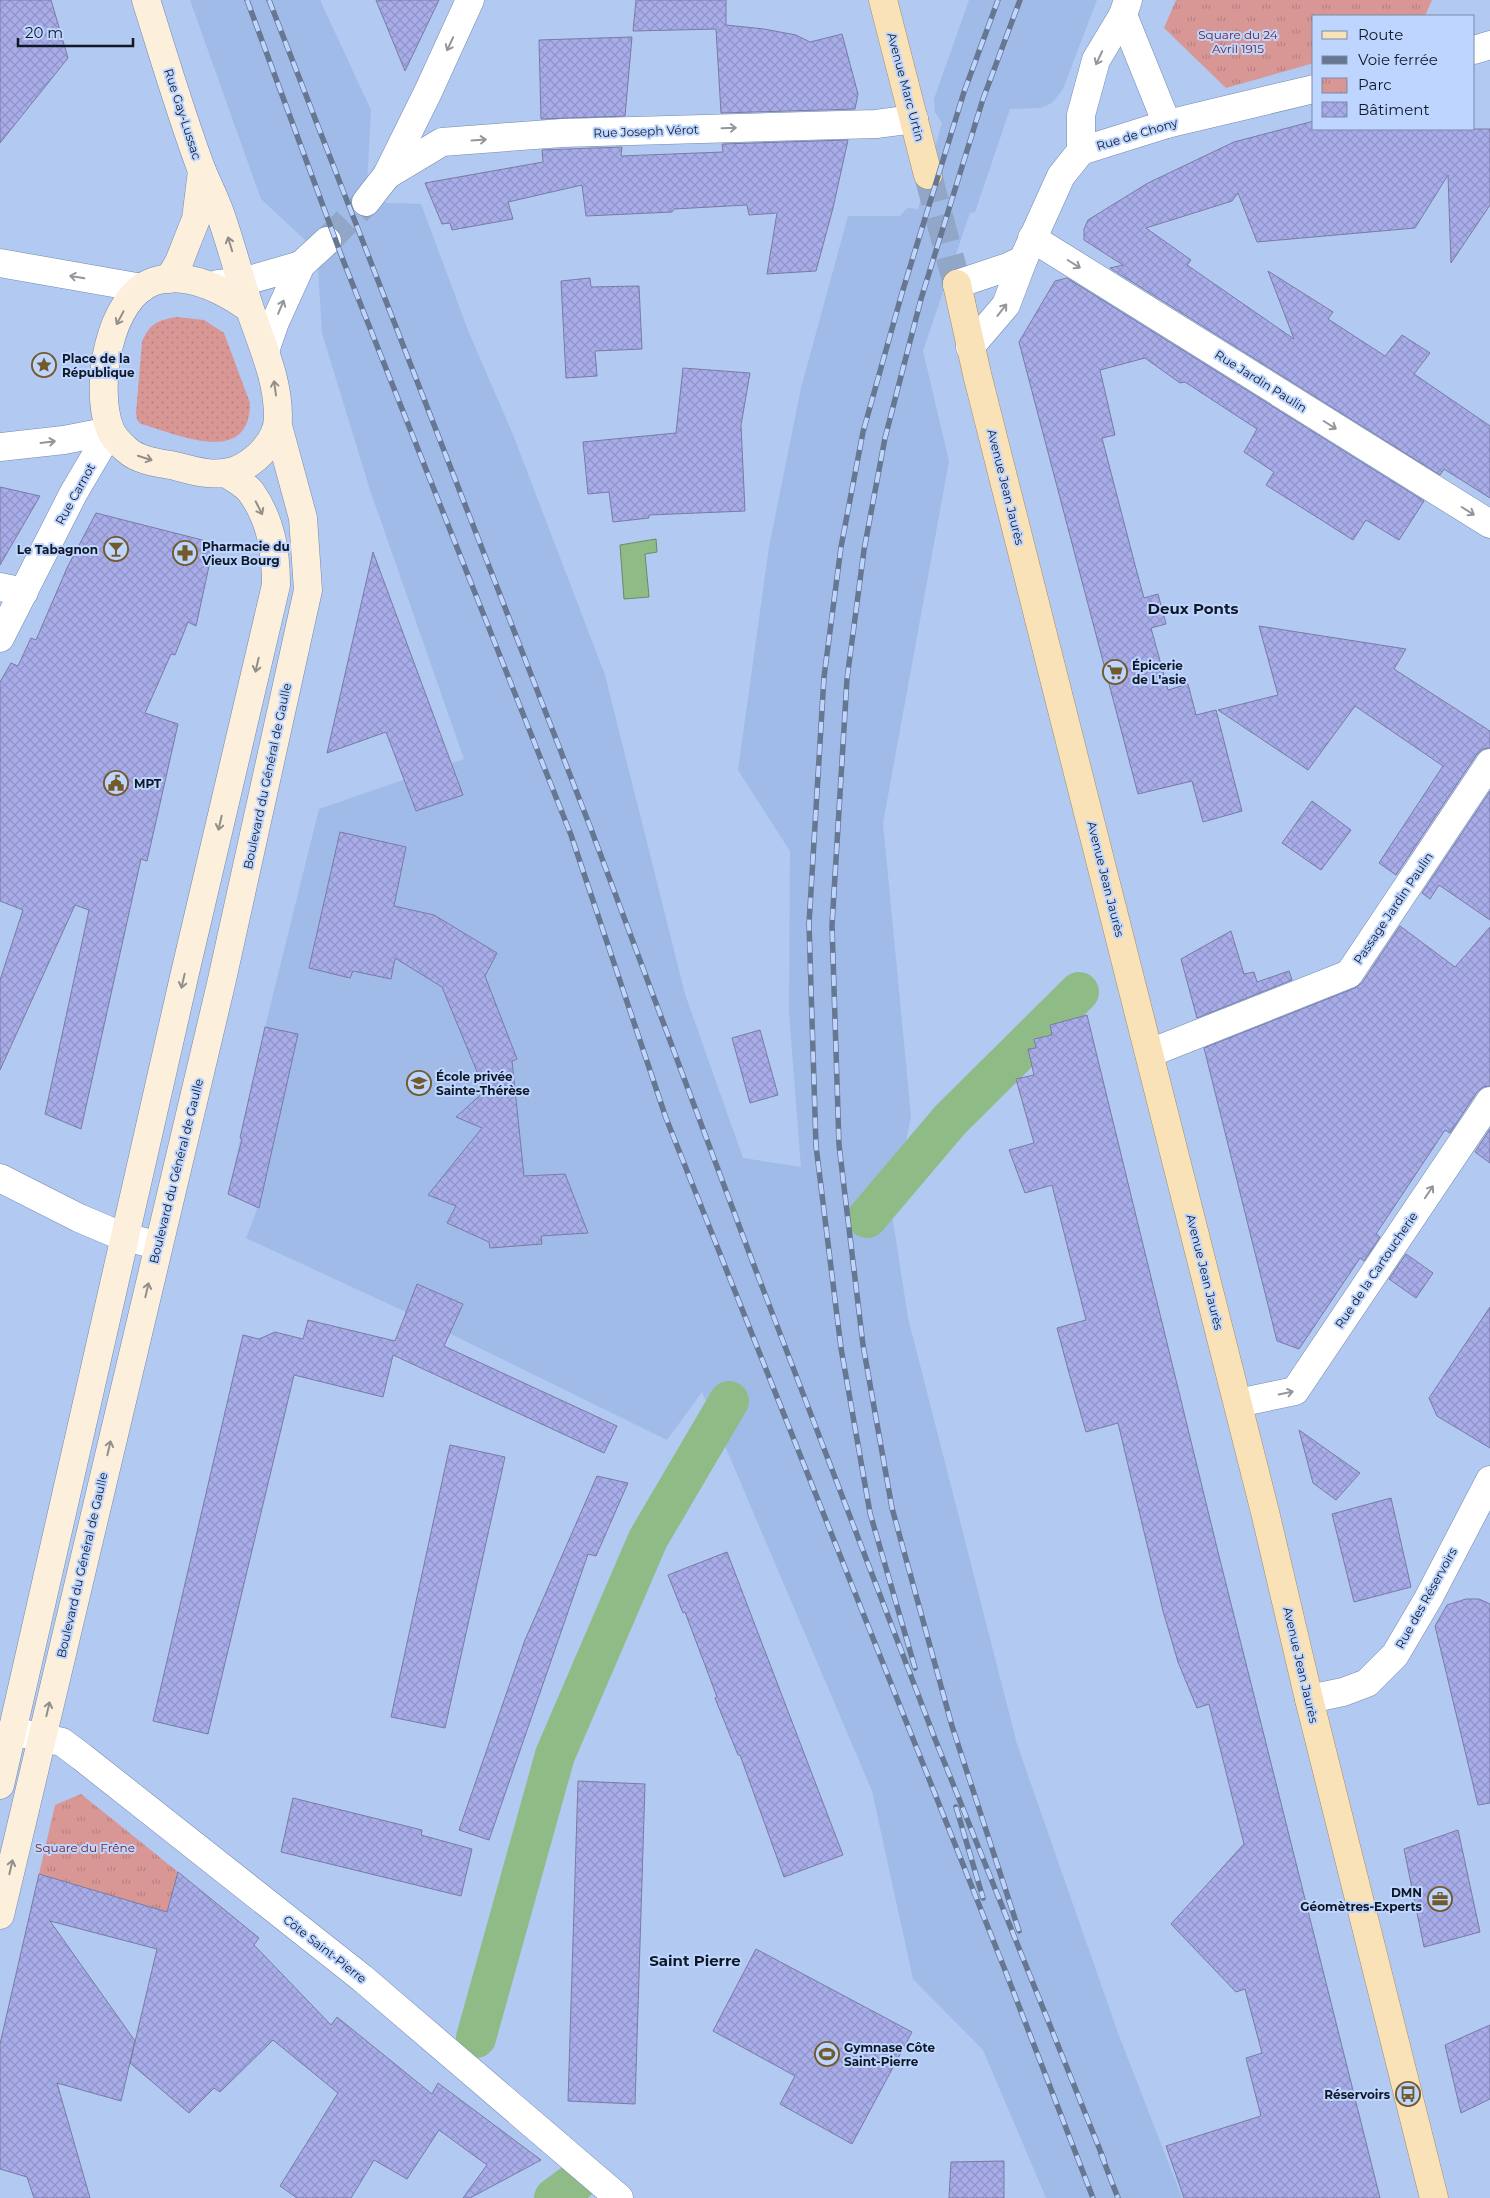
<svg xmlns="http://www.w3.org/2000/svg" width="1490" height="2198" font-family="Montserrat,sans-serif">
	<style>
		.built { fill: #a0bbe8 }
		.grass { fill: url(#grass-dots) }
		.park { fill: url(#park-tufts) }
		.water { fill: #8fbb87; stroke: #698a6a }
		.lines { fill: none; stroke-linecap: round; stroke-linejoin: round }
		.canal { stroke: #8fbb87; stroke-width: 40 }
		.building { fill: url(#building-cross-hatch); stroke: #787ca4 }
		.street-tunnel { stroke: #92a6c8; stroke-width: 28; stroke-dasharray: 28 14; stroke-linecap: butt }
		.primary-tunnel { stroke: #92a6c8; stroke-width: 28; stroke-dasharray: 28 14; stroke-linecap: butt }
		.street-casing { stroke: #7389af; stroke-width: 29 }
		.secondary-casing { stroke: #7389af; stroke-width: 29 }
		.primary-casing { stroke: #a58e66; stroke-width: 29 }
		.street { stroke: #fff; stroke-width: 28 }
		.secondary { stroke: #fcf0dc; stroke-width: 28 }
		.primary { stroke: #f9e1b8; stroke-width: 28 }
		.rail-casing { stroke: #677792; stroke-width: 5.5 }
		.rail { stroke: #bed6ff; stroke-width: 4; stroke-dasharray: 11; stroke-linecap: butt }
		.oneway { stroke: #93979d }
		.oneway2 { stroke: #928f8a }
		.labels { text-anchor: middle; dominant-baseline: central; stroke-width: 4; stroke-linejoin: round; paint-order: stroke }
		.park-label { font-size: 12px; fill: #742127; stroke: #bed6ff }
		.street-label { font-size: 12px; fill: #101826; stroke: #bed6ff }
		.poi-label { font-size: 12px; font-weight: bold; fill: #101826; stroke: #bed6ff; text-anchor: start }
		.quarter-label { font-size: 15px; font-weight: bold; fill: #101826; stroke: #bed6ff }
	</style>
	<defs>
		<pattern id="grass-dots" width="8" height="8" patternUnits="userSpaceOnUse" patternTransform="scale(1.25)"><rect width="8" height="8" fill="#d89795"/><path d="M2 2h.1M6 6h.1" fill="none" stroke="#b88180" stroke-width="1.8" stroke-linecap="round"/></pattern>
		<pattern id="park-tufts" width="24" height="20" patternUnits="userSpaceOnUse" patternTransform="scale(1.25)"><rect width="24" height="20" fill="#d89795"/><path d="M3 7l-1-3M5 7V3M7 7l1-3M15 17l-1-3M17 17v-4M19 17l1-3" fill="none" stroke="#b88180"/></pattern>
		<pattern id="building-cross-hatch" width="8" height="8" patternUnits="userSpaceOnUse" patternTransform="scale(1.25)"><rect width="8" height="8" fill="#a8ace8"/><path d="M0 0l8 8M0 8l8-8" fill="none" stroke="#9093c7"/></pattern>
	</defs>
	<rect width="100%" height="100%" fill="#b2c9f1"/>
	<polygon class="built" points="190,0 320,0 371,110 366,202 421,204 469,333 512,432 605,675 685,994 743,1158 801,1167 789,1012 790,851 738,770 769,547 801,388 848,216 900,216 907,208 918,209 942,123 935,112 934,99 969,0 1097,0 1063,89 1052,103 1041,108 1010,109 975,212 970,213 923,351 949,461 883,823 911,1116 892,1214 908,1318 1017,1744 1118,2033 1182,2198 1046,2198 983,2050 913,1979 872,1791 702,1392 667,1440 406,1312 246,1238 258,1207 228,1194 265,1027 319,809 464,759 370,490 322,333 317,251 261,199"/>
	<path class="grass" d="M176 317 204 320 224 333 250 403C250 468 177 434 141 424L137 420 136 413 142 342C149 324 158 320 176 317Z"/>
	<g class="park">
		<polygon points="1176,0 1432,0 1425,16 1314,16 1314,63 1226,88 1164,28"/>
		<polygon points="81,1794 178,1872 167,1912 39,1874 55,1805"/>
	</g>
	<polygon class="water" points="656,539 657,552 645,554 649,597 624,599 620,545"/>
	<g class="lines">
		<g class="canal">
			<polyline points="867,1218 950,1120 1079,992"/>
			<polyline points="476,2038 555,1755 648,1539 729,1401"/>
			<polyline points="554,2198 577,2181"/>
		</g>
	</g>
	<g class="building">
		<polygon points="0,0 51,0 68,58 0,143"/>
		<polygon points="376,0 439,0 405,71"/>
		<polygon points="636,0 726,0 726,25 764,29 796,35 810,42 842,34 858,94 855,109 721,113 716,29 633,31"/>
		<polygon points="632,37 625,116 541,119 539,40"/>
		<polygon points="1314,121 1314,129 1490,129 1490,205 1451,263 1448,175 1415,228 1257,242 1238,193 1232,201 1146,228 1191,260 1187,265 1294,339 1268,271 1333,312 1328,319 1385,356 1402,335 1430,353 1414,374 1490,426 1490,498 1444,469 1440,475 1110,268 1123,265 1084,240 1084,229 1088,220 1148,183 1234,142"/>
		<polygon points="848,140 833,208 816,271 767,274 777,213 749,215 747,205 674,209 672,212 586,216 582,185 508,202 513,219 452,230 450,223 442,224 425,183 543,162 542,150 622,147 621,156 723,152 722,144"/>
		<polygon points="590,278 591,287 639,286 642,349 595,351 597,376 566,378 561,281"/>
		<polygon points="1067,278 1424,501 1399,540 1366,520 1353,540 1266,485 1274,472 1244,452 1257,429 1185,382 1180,383 1145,358 1100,370 1115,435 1102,438 1135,565 1144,598 1158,594 1166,624 1151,628 1168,690 1188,684 1196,715 1216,710 1242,811 1203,822 1192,781 1138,794 1019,342 1055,281"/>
		<polygon points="683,368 750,373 741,425 745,511 649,515 649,518 613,522 609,492 588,494 583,442 676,433"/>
		<polygon points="0,487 40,496 0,565"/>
		<polygon points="96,513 214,543 196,626 188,622 175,655 171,654 145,713 178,724 147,861 141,859 81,1129 45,1114 89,910 75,905 0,1070 0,980 23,910 0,901 0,682 11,663 18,666 31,638 36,640 67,568"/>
		<polygon points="373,552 463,795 416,811 386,732 327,753"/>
		<polygon points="1259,626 1406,649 1394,669 1490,731 1490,748 1483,749 1477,754 1396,875 1379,863 1443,766 1355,706 1308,770 1218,710 1278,695"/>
		<polygon points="1490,791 1490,920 1439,885 1430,899 1422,893"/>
		<polygon points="1312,801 1351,830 1321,870 1282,843"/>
		<polygon points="340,832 406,847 394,906 434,915 497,953 485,976 517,1059 512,1061 524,1176 565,1174 588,1233 541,1236 542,1244 490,1248 489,1242 447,1223 456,1206 428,1195 482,1128 456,1117 485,1091 442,987 395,958 391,979 353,971 350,978 309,968"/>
		<polygon points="1400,926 1455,967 1490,927 1490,1086 1483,1087 1477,1092 1450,1133 1445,1130 1376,1234 1380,1237 1364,1261 1360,1258 1299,1349 1277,1341 1204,1048 1355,988 1362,983"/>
		<polygon points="1231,931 1244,974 1254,972 1257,982 1289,971 1292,980 1197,1018 1181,959"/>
		<polygon points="1087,1015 1218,1552 1380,2198 1184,2198 1166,2146 1261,2116 1246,2058 1262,2053 1245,1989 1236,1992 1171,1924 1244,1844 1209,1704 1197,1708 1178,1662 1163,1611 1118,1423 1086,1432 1069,1373 1057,1328 1086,1320 1052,1185 1025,1193 1009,1150 1034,1143 1016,1079 1034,1075 1028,1049 1036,1048 1034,1039 1052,1035 1050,1025"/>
		<polygon points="265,1027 298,1034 259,1208 228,1194 242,1139 240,1138"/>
		<polygon points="760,1030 778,1095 750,1103 732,1038"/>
		<polygon points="1490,1129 1490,1163 1475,1152"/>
		<polygon points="1406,1254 1433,1273 1416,1298 1389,1279"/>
		<polygon points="417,1284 463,1304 444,1346 617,1426 604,1453 393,1355 383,1397 294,1375 208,1734 153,1721 243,1335 259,1339 275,1332 303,1339 308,1320 395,1341"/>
		<polygon points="1490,1307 1490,1448 1437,1416 1429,1398"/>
		<polygon points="1299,1430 1360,1473 1336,1500 1313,1483"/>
		<polygon points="450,1445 505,1457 445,1728 391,1717"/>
		<polygon points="597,1476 628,1483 596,1556 588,1554 489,1840 459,1830 525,1640"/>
		<polygon points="1391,1498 1411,1587 1354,1602 1332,1514"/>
		<polygon points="727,1552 843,1855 784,1877 740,1755 738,1755 715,1698 717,1697 685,1612 683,1613 668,1575"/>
		<polygon points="1466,1599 1479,1599 1490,1604 1490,1803 1478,1805 1435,1626 1447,1605"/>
		<polygon points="578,1781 645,1784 635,2104 568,2101"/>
		<polygon points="293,1798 422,1830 421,1835 472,1849 461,1896 281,1852"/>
		<polygon points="1458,1830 1480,1932 1424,1947 1404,1849"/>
		<polygon points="178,1872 259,1938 254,1945 331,2025 337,2017 432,2094 438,2083 541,2160 470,2198 463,2198 487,2165 439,2130 407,2179 374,2160 351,2198 297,2198 280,2186 338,2093 273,2040 220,2092 214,2088 189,2113 130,2063 157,1949 50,1921 135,2041 121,2101 57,2083 90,2198 34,2198 27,2177 0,2169 0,2044 39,1874 167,1912"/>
		<polygon points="756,1949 912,2032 852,2144 780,2104 795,2076 713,2031"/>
		<polygon points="1490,2025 1490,2099 1461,2113 1445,2045"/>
		<polygon points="1004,2161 1004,2198 949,2198 951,2162"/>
	</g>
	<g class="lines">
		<polyline class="street-tunnel" points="327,241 366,202"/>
		<polyline class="primary-tunnel" points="928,175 957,284"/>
		<defs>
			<g id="street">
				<polyline points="1123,15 1167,124"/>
				<polyline points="1474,50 1490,45"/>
				<polyline points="1081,151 1081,115 1096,60 1123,15 1128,0"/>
				<polyline points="387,175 442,142 562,133 876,124 914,119"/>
				<polyline points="366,202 387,175 428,92 470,0"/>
				<polyline points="1032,238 1490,524"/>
				<polyline points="0,263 142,288"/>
				<polyline points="218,284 242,282 301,265"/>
				<polyline points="957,284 1008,267 1023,260"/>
				<polyline points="970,347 1006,305 1023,260 1061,176 1081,151 1167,124 1314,89"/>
				<polyline points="265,351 275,322 301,265 327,241"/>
				<polyline points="0,447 64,440 110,431"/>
				<polyline points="0,587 24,592"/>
				<polyline points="0,638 73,494 110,431"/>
				<polyline points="1150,1053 1349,974 1490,763"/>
				<polyline points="0,1178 79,1218 124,1237 157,1245"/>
				<polyline points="1238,1403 1295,1391 1490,1101"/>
				<polyline points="1309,1699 1343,1692 1367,1683 1395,1655 1428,1599 1490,1480"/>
				<polyline points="12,1731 62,1742 82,1757 362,1978 619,2198"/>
			</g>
			<g id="secondary">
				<path d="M146 0C164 57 181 115 202 171 208 185 215 199 220 213 231 244 239 276 249 306 261 344 278 377 278 417 278 441 255 463 234 471 214 477 194 471 175 466 160 463 139 461 127 450 121 445 113 437 110 429 94 389 108 296 155 281 188 271 223 290 249 308"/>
				<polyline points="169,279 179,262 196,219 202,171"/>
				<path d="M0 1785 184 977 276 585C276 552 271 520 251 492 246 485 234 479 227 473"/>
				<polyline points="0,1915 221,984 308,590 303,518 278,426"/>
			</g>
			<g id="primary">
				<polyline points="883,0 928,175"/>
				<polyline points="957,284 977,374 1265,1512 1309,1699 1434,2198"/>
			</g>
		</defs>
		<use href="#street" class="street-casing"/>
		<use href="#secondary" class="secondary-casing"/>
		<use href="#primary" class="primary-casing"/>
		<use href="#street" class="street"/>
		<use href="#secondary" class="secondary"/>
		<use href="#primary" class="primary"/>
		<defs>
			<g id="rail">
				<polyline points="247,0 343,260 571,835 666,1118 1005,1970 1093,2198"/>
				<polyline points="269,0 591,829 750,1255 935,1739 1104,2160"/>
				<polyline points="915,1668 870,1513 841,1348 816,1146 809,924 824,677 841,547 863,432 902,293 964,92 998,0"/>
				<polyline points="956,1807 983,1898"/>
				<polyline points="1019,1931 952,1726 892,1508 863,1345 839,1145 832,925 847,679 864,550 885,438 921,299 983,99 1020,0"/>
				<polyline points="1101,2154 1118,2198"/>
			</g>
		</defs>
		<use href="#rail" class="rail-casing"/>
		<use href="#rail" class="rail"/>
	</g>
	<defs><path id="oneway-shaft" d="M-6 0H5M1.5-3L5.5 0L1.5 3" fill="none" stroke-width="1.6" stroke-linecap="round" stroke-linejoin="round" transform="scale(1.25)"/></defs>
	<g class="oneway">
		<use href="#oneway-shaft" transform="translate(450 44) rotate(115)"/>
		<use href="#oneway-shaft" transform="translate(1099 58) rotate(115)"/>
		<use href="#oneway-shaft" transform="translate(729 128) rotate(-2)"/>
		<use href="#oneway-shaft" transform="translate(479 140) rotate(-4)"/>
		<use href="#oneway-shaft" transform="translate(1074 264) rotate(32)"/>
		<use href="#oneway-shaft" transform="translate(77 277) rotate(-170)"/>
		<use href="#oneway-shaft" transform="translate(281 307) rotate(-67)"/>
		<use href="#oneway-shaft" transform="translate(1002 310) rotate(-52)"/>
		<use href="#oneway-shaft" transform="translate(1330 425) rotate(32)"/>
		<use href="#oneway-shaft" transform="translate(48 442) rotate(-7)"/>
		<use href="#oneway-shaft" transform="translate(1468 511) rotate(32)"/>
		<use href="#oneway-shaft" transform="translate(1429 1192) rotate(-56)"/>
		<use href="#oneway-shaft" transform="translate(1286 1393) rotate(-11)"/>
	</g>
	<g class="oneway2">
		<use href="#oneway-shaft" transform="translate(230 244) rotate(-107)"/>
		<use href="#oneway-shaft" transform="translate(120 318) rotate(118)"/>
		<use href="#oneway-shaft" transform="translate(275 388) rotate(-98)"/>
		<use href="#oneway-shaft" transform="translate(145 458) rotate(18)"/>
		<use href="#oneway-shaft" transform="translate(259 508) rotate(63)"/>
		<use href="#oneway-shaft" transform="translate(257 665) rotate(103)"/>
		<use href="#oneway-shaft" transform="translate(220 823) rotate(103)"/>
		<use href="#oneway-shaft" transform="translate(183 981) rotate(103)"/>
		<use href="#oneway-shaft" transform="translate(147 1290) rotate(-77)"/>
		<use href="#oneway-shaft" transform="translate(109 1448) rotate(-77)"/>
		<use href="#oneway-shaft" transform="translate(48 1709) rotate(-77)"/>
		<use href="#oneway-shaft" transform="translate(11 1867) rotate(-77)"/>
	</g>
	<defs>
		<symbol id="sight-ring" viewBox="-11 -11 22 22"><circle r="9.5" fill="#bed6ff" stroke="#735a2b" stroke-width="1.5"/><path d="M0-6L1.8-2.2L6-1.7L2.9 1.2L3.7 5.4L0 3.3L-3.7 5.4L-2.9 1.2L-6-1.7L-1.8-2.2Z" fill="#735a2b"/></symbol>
		<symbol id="bar-ring" viewBox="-11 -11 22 22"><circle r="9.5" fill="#bed6ff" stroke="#735a2b" stroke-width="1.5"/><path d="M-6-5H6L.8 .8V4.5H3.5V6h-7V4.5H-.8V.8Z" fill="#735a2b"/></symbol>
		<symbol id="pharmacy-ring" viewBox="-11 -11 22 22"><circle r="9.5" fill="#bed6ff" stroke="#735a2b" stroke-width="1.5"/><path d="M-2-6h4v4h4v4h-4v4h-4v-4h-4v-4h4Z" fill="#735a2b"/></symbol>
		<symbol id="supermarket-ring" viewBox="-11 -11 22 22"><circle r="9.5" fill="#bed6ff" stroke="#735a2b" stroke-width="1.5"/><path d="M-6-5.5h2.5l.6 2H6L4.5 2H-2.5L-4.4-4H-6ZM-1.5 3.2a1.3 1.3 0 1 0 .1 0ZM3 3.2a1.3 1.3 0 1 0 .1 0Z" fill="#735a2b"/></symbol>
		<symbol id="civic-ring" viewBox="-11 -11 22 22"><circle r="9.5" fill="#bed6ff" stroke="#735a2b" stroke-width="1.5"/><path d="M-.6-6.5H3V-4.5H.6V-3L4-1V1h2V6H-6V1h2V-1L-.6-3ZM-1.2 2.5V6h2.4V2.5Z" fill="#735a2b"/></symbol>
		<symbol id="school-ring" viewBox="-11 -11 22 22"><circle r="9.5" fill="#bed6ff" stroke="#735a2b" stroke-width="1.5"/><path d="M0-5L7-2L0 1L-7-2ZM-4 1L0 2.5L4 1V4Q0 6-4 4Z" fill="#735a2b"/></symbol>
		<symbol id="office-ring" viewBox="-11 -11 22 22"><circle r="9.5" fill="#bed6ff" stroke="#735a2b" stroke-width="1.5"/><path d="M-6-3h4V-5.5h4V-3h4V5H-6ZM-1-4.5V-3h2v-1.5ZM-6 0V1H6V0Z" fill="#735a2b"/></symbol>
		<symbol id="stadium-ring" viewBox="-11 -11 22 22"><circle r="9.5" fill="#bed6ff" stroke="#735a2b" stroke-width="1.5"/><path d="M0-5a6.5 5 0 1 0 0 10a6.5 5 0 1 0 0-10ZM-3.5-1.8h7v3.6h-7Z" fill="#735a2b"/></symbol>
		<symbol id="bus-ring" viewBox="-11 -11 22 22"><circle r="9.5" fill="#bed6ff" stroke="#735a2b" stroke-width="1.5"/><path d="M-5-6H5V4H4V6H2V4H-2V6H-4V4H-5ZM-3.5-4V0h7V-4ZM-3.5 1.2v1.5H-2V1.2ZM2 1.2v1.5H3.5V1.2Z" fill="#735a2b"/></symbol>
	</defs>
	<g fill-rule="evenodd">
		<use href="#sight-ring" x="30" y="351" width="28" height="28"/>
		<use href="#bar-ring" x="102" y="535" width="28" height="28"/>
		<use href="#pharmacy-ring" x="171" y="539" width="28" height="28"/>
		<use href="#supermarket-ring" x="1101" y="658" width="28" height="28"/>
		<use href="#civic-ring" x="102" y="769" width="28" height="28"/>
		<use href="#school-ring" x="405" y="1069" width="28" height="28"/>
		<use href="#office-ring" x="1426" y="1885" width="28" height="28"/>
		<use href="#stadium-ring" x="813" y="2040" width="28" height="28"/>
		<use href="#bus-ring" x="1394" y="2080" width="28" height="28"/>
	</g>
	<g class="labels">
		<g class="park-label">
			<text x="1238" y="34">Square du 24<tspan x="1238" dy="14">Avril 1915</tspan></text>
			<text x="85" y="1847">Square du Frêne</text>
		</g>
		<g class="street-label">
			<text transform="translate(906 87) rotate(75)">Avenue Marc Urtin</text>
			<text transform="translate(183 114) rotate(72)">Rue Gay-Lussac</text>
			<text transform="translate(646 131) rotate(-2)">Rue Joseph Vérot</text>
			<text transform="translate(1137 134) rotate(-17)">Rue de Chony</text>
			<text transform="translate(1261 381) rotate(32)">Rue Jardin Paulin</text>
			<text transform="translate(1006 487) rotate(76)">Avenue Jean Jaurès</text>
			<text transform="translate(75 494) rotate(-61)">Rue Carnot</text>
			<text transform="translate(267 776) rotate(-78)">Boulevard du Général de Gaulle</text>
			<text transform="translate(1106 879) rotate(76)">Avenue Jean Jaurès</text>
			<text transform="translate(1393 908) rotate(-56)">Passage Jardin Paulin</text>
			<text transform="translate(176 1171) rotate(-76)">Boulevard du Général de Gaulle</text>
			<text transform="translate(1376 1270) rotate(-56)">Rue de la Cartoucherie</text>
			<text transform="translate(1205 1272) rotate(76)">Avenue Jean Jaurès</text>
			<text transform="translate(82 1565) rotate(-77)">Boulevard du Général de Gaulle</text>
			<text transform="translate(1426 1598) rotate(-61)">Rue des Réservoirs</text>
			<text transform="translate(1301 1665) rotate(77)">Avenue Jean Jaurès</text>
			<text transform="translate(325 1949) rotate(38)">Côte Saint-Pierre</text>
		</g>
		<g class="poi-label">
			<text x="62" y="358">Place de la<tspan x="62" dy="14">République</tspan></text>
			<text x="202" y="546">Pharmacie du<tspan x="202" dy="14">Vieux Bourg</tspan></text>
			<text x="98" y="549" text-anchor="end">Le Tabagnon</text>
			<text x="1132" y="665">Épicerie<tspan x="1132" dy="14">de L'asie</tspan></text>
			<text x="134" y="783">MPT</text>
			<text x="436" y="1076">École privée<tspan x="436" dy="14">Sainte-Thérèse</tspan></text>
			<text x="1422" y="1892" text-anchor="end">DMN<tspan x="1422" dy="14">Géomètres-Experts</tspan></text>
			<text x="844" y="2047">Gymnase Côte<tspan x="844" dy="14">Saint-Pierre</tspan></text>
			<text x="1390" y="2094" text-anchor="end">Réservoirs</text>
		</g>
		<g class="quarter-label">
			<text x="1193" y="608">Deux Ponts</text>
			<text x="695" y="1960">Saint Pierre</text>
		</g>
	</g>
	<rect x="1312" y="15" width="162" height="115" fill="#bed6ff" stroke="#788aa8"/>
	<rect x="1322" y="31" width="25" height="8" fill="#f9e1b8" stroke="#788aa8"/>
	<text x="1358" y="40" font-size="15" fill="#101826">Route</text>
	<rect x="1322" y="56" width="25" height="8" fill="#677792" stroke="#788aa8"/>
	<text x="1358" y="65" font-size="15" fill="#101826">Voie ferrée</text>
	<rect x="1322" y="78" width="25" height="15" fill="url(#park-tufts)" stroke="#788aa8"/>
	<text x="1358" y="90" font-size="15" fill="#101826">Parc</text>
	<rect x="1322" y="102" width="25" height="15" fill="url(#building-cross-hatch)" stroke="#788aa8"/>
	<text x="1358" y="115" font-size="15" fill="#101826">Bâtiment</text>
	<path d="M18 38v8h115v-8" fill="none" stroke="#101826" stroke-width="2.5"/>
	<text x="25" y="38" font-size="15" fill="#101826" stroke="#bed6ff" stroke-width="4" paint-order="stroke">20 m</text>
</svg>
